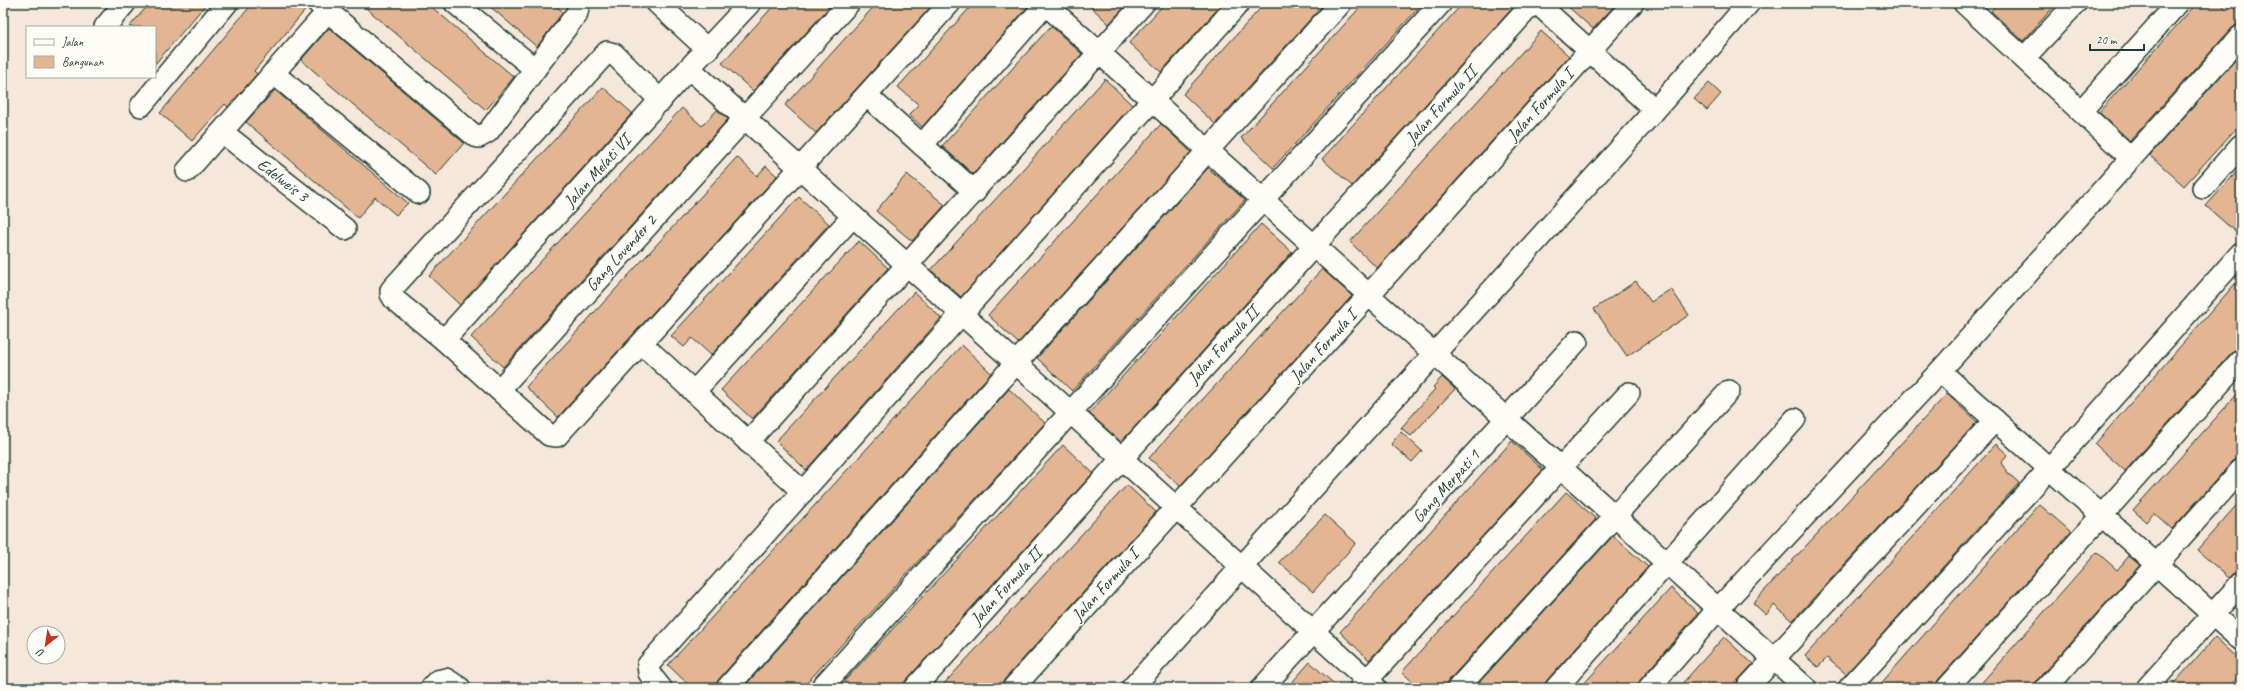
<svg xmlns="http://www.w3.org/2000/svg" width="2244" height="691" font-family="Caveat,sans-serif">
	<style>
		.building { fill: #e3b593; stroke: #1f3d34 }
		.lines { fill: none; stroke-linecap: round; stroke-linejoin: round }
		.minor-casing { stroke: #1f3d34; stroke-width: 24 }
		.minor { stroke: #fdfcf7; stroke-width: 21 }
		.labels { text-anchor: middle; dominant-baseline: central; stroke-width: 3.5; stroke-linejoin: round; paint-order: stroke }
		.street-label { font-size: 17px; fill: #1f3d34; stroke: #fdfcf7 }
	</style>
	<rect width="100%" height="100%" fill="#f5e7d9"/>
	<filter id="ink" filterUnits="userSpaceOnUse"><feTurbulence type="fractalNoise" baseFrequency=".025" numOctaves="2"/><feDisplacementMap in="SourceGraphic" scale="8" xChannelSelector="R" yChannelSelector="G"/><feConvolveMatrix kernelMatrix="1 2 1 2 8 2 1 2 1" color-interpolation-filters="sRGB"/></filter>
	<g filter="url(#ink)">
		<g class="building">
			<polygon points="150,3 207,3 155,64 155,27 129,27"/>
			<polygon points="253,3 306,3 307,8 254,71 257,74 228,107 225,104 192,141 160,113"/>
			<polygon points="360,3 427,3 514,77 486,110"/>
			<polygon points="486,3 553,3 563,12 537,47"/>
			<polygon points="776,3 833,3 753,91 722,63"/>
			<polygon points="877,3 934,3 816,133 785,105"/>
			<polygon points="974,3 1031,3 922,127 909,115 919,105 898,87"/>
			<polygon points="1087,3 1128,3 1109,24"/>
			<polygon points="1165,3 1223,3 1161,72 1129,43"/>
			<polygon points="1265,3 1325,3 1215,124 1183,94"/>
			<polygon points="1364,3 1423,3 1273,168 1241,138"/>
			<polygon points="1463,3 1517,3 1352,186 1322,159"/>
			<polygon points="1564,3 1617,3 1593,29"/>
			<polygon points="1998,3 2057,3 2023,41 1991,11"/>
			<polygon points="2197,3 2219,3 2227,10 2233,3 2241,3 2241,24 2232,28 2130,141 2099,112"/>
			<polygon points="1051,26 1082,54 973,174 942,146"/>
			<polygon points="329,28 464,143 436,175 301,60"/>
			<polygon points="1541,31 1569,56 1377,268 1350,242"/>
			<polygon points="2241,54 2241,123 2184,186 2150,155"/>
			<polygon points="1105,79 1132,105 961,297 931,270"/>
			<polygon points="1709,83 1721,94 1707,110 1694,99"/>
			<polygon points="603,87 632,113 460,305 429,276"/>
			<polygon points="275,90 408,203 396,215 375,197 358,218 246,122"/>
			<polygon points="682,108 702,126 717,110 728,119 503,367 471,337"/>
			<polygon points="1161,124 1191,152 1018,343 988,315"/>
			<polygon points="737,157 757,176 766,166 777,176 558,417 526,387"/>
			<polygon points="2241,167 2241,237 2206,206"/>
			<polygon points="1208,168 1245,200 1072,391 1037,358"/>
			<polygon points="907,174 945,205 912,241 876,211"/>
			<polygon points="799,197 829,224 711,355 692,338 684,347 671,336"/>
			<polygon points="1261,224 1292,252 1121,442 1089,413"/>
			<polygon points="859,241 888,268 752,419 721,390"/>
			<polygon points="1322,269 1352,296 1180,486 1149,458"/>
			<polygon points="2241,277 2241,345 2232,352 2125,471 2095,444"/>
			<polygon points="1636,281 1651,302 1671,289 1689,315 1627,356 1594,309"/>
			<polygon points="914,292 941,318 806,470 776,441"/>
			<polygon points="962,345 991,373 718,680 715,688 692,688 668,665"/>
			<polygon points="1442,377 1455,389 1411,436 1401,428 1435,389 1433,387"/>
			<polygon points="1009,389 1045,423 802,688 743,688"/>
			<polygon points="2241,390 2241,456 2232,462 2172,529 2154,513 2146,522 2133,510"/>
			<polygon points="1947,394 1977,422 1792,621 1774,605 1766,615 1753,603"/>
			<polygon points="1401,432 1422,451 1412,462 1391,444"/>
			<polygon points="1512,441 1543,470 1369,660 1340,632"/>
			<polygon points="1996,444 2008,455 2001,463 2008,473 2019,483 1846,674 1827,658 1818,667 1805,656"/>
			<polygon points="1063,445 1093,473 899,688 838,688"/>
			<polygon points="1127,485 1156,512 1004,680 1000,688 940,688"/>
			<polygon points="1566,492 1596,519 1449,680 1446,688 1419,688 1402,672"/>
			<polygon points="2241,500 2241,567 2229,578 2197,550"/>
			<polygon points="2039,504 2071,532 1938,680 1935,688 1877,688"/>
			<polygon points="1325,515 1356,543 1313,592 1279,562"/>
			<polygon points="1613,536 1648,567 1547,680 1544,686 1474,688"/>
			<polygon points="2097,552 2117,570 2129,556 2140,565 2037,680 2034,688 1977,688"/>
			<polygon points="1671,588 1698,613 1640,680 1637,688 1580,688"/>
			<polygon points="1724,637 1753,664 1738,680 1735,688 1678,688"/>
			<polygon points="2215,637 2241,661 2241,674 2228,688 2170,688"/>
			<polygon points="1310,662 1323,674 1339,688 1287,688"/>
		</g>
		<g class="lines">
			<defs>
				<g id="minor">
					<polyline points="318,3 475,136 479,137 488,132 577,13 579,3"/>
					<polyline points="455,3 535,69"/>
					<polyline points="657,3 708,50"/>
					<polyline points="1044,3 1806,688"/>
					<polyline points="1537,3 1655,110"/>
					<polyline points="1964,3 2131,158"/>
					<polyline points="105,27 125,3"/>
					<polyline points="2024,58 2076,3"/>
					<polyline points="689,68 1376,688"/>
					<polyline points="273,73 419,193"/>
					<polyline points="867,96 975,192"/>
					<polyline points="661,101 614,54 607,52 391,290 391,294 394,299 444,340 549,435 557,436 950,3"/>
					<polyline points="141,106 227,3"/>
					<polyline points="2081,111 2178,3"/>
					<polyline points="222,132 345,229"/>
					<polyline points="922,145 1047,3"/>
					<polyline points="187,171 328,11"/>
					<polyline points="2203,188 2241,145"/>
					<polyline points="444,340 689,68 750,3"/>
					<polyline points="642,344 803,492"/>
					<polyline points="1940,371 2241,640"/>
					<polyline points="499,390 849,3"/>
					<polyline points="694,392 853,216"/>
					<path d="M748 442C879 295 1012 149 1144 3"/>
					<polyline points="431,688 437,681 446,679 460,688"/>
					<polyline points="661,688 649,673 648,665 1239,3"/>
					<polyline points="727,688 1016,363 1341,3"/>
					<polyline points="821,688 1441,3"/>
					<polyline points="915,688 1533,3"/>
					<polyline points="1013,688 1633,3"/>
					<polyline points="1132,688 1655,110 1749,3"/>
					<polyline points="1262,688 1577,341"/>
					<polyline points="1360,688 1629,393"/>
					<polyline points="1458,688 1729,391"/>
					<polyline points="1556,688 1795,419"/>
					<polyline points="1649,688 1719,608 1940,371 2241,36"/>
					<polyline points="1747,688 1995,420"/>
					<polyline points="1849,688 2049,469 2241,253"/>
					<polyline points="1947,688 2241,360"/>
					<polyline points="2046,688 2241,470"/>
					<polyline points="2147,688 2241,583"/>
				</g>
			</defs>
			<use href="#minor" class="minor-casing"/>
			<use href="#minor" class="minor"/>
		</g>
	</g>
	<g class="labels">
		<g class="street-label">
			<text transform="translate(1441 105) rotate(-48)">Jalan Formula II</text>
			<text transform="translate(1540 105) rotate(-48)">Jalan Formula I</text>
			<text transform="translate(597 171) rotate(-48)">Jalan Melati VI</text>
			<text transform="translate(283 180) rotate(38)">Edelweis 3</text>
			<text transform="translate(621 253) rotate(-48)">Gang Lovender 2</text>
			<text transform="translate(1223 345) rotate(-48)">Jalan Formula II</text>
			<text transform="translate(1323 346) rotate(-48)">Jalan Formula I</text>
			<text transform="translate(1446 486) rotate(-48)">Gang Merpati 1</text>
			<text transform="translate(1105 585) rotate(-48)">Jalan Formula I</text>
			<text transform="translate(1006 586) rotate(-48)">Jalan Formula II</text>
		</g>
	</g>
	<rect width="2244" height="691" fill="none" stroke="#fdfcf7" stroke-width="16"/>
	<rect x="8" y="8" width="2228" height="675" fill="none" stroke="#1f3d34" stroke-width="1.5" filter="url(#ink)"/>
	<rect x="26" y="26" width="130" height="52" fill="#fdfcf7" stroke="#a4b0a9"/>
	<rect x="34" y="39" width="20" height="6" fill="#fdfcf7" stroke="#a4b0a9"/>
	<text x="62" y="46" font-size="12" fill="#1f3d34">Jalan</text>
	<rect x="34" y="56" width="20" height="12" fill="#e3b593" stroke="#a4b0a9"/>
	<text x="62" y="66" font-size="12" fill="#1f3d34">Bangunan</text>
	<g transform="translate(46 645) rotate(210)"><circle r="19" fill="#fdfcf7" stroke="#a4b0a9"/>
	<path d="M0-3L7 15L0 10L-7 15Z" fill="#c8321e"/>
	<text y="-6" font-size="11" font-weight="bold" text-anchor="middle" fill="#1f3d34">U</text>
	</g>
	<path d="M2090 44v6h54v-6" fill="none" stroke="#1f3d34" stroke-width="2"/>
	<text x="2096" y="44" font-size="12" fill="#1f3d34" stroke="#fdfcf7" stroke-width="3" paint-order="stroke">20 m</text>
</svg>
